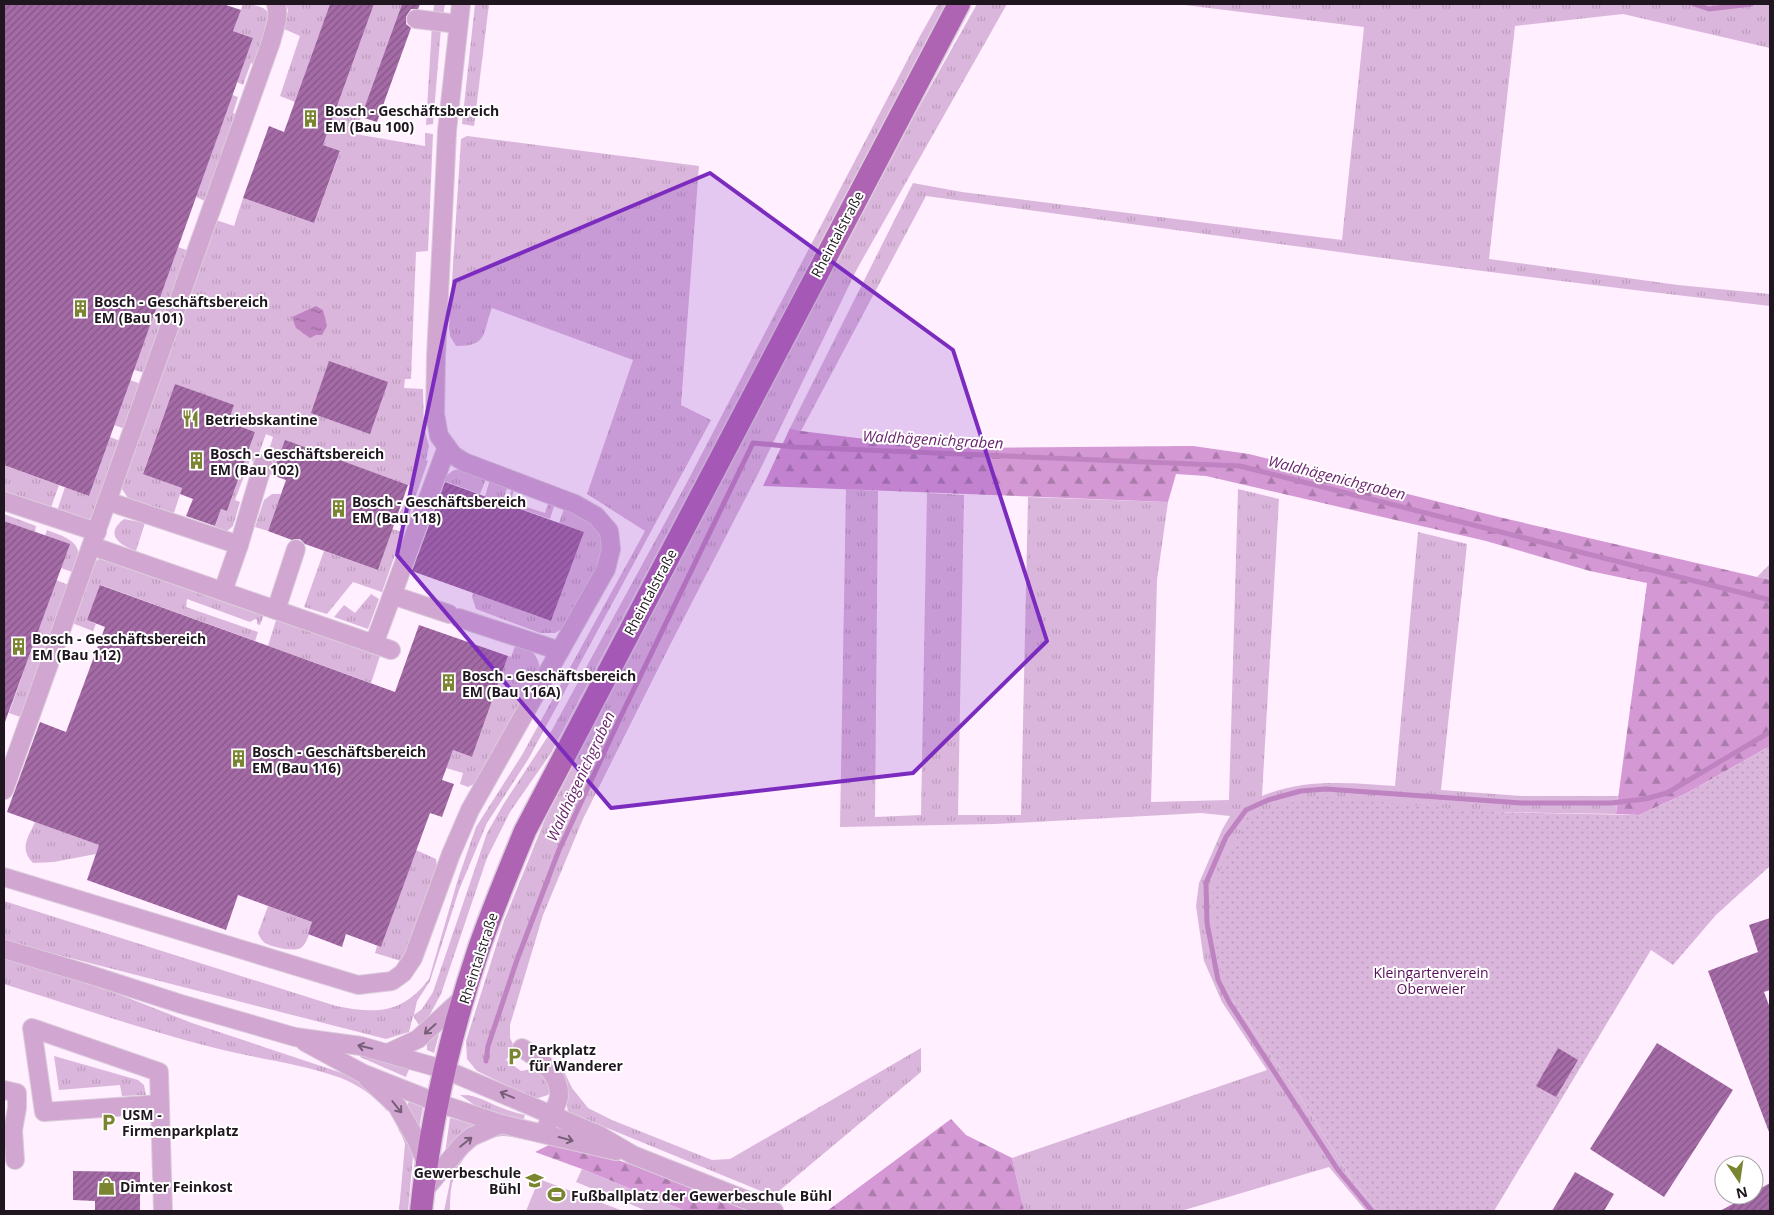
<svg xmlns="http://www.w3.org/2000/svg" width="1774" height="1215" font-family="'Open Sans',sans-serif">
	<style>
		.grass { fill: url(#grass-tufts) }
		.forest { fill: url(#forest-firs) }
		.garden { fill: url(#garden-dots) }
		.pitch { fill: #dbb6dc }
		.water { fill: url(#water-ripples) }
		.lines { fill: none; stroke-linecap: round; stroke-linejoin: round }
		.stream { stroke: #be83c0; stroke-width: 5 }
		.building { fill: url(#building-hatch) }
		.minor-casing { stroke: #dbccdb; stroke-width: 20 }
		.major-casing { stroke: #dbccdb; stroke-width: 25 }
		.minor { stroke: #d1a7d2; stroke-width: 18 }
		.major { stroke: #af63b3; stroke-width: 22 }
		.oneway { stroke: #785e78 }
		.marked { fill: #7b2cbf; fill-opacity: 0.2; stroke: #7b2cbf; stroke-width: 4; stroke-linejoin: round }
		.labels { text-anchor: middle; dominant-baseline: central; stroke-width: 4; stroke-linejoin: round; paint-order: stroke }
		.poi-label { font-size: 14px; font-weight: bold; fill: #1f161f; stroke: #fff; text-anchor: start }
		.street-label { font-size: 14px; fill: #1f161f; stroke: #fff }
		.park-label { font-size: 14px; fill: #560d5a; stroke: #fff }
		.water-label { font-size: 15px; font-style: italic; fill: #6a246e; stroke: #fff }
	</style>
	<defs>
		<pattern id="grass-tufts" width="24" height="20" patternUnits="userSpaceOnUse" patternTransform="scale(1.25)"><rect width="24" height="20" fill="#dbb6dc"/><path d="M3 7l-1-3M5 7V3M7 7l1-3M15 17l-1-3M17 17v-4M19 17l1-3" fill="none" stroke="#bc9cbc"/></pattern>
		<pattern id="forest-firs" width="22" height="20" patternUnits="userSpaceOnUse" patternTransform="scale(1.25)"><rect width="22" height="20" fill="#d498d5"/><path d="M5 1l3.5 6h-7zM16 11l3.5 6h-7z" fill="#ab7bac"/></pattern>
		<pattern id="garden-dots" width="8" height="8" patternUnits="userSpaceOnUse" patternTransform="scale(1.25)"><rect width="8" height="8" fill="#dbb6dc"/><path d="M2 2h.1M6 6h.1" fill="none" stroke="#bc9cbc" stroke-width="1.8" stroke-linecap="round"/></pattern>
		<pattern id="water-ripples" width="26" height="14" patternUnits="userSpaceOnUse" patternTransform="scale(1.25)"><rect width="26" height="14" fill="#be83c0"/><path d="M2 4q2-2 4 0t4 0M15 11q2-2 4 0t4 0" fill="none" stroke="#9a6a9b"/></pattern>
		<pattern id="building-hatch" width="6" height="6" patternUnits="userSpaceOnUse" patternTransform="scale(1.25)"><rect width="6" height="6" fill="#a46ba6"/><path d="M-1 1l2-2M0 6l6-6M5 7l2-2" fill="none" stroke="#855787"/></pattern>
	</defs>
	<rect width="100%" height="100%" fill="#ffefff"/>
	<g class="grass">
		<path d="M243 4C254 5 266 5 271 17L256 65 251 63 243 85 237 82 253 38 233 31Z"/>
		<polygon points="285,4 330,4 295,102 280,96 300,36 284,29 288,10"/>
		<polygon points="374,4 402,4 355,134 425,146 425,133 433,134 428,251 416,252 411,379 405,379 404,388 423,389 424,428 429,446 426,460 428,461 405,527 394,523 414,486 408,485 285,441 272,475 265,473 264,466 273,437 266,434 256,462 250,460 235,500 240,502 233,526 225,533 214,530 221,509 227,511 255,432 228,422 175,384 143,473 182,488 173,516 130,501 122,489 123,483 213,219 234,226 243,198 314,223 340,152 323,145"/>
		<polygon points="434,4 445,4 443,16 433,17"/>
		<polygon points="475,4 489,4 474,126 462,124"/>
		<path d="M938 4H947L551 753 510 812 487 858 441 994 428 1018 419 1025 413 1016 409 1032 386 1039 4 941V901L336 1006C377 1014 402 1014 429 979L458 879 476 827 522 755 645 531 587 494 633 360 492 308C482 333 489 346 456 346L450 336 449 328 461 139 467 136 699 166 681 405 711 420 529 758 487 823 459 890 430 981 417 1001 414 1015 422 1009 433 992 487 833 503 805 552 730 685 486 920 36Z"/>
		<polygon points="977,4 1007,4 857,269 759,472 668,649 583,819 543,915 510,1025 510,1038 515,1048 506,1060 521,1071 537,1068 544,1072 551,1090 548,1095 535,1099 477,1071 467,1059 466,1041 504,921 552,802 848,233"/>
		<path d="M1176 4H1770V48L1623 14 1515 26 1489 259 1678 285 1770 294V306C1488 274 1207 234 926 196L801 431 790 428 913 183 962 192 1342 240 1364 27Z"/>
		<polygon points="432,25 441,28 433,124 426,125"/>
		<polygon points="232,95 238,97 233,113 238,115 207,202 196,197"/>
		<polygon points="178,247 189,251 145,373 134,370"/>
		<polygon points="130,380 141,384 125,429 114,425"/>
		<polygon points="110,437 120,441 96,509 91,518 86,521 56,514 65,487 89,496"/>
		<polygon points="4,465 59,485 49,513 4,497"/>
		<polygon points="454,470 462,470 486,479 480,494 444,481 447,475"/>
		<polygon points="490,480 508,486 502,502 485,496"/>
		<polygon points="512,488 514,489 511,502 545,513 549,501 555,503 550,519 507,504"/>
		<path d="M846 489 878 491 875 817 921 815 927 493 964 495 958 815H1021L1028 497 1168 502 1157 580 1151 802 1229 800 1238 489 1279 499 1262 796C1305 778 1349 783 1395 786L1418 532 1467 544 1441 790 1521 796H1618L1616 814 1492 812 1232 999 1302 1100 1352 1180 1379 1211H1366L1329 1167 1181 1211H1024L1012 1158 1267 1070 1222 1002 1204 961 1196 906 1199 883 1222 830 1230 816 1201 813 995 824 840 827Z"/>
		<polygon points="272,494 281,494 268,531 255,527 264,500"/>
		<path d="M565 506C574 509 580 514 588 521 603 533 604 543 601 562L565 627 555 633H540L476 609 472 597 473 593 551 621 584 532 559 523Z"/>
		<polygon points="4,514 36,526 35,532 4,521"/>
		<path d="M124 519 145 523 136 551C119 545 104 534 124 519Z"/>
		<polygon points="392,529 403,532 382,592 353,582 327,614 304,607 324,551 378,570"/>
		<path d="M47 530C71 539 86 543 75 573L61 568 45 536Z"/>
		<polygon points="101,557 266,609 260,625 257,624 257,620 255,619 250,622 187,599 186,607 258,632 255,641 101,585 87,620 96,624 93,631 72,623 94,563"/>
		<polygon points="1770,564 1770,580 1757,577"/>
		<polygon points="56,580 71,586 23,718 9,713"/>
		<polygon points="371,594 379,599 368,629 334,617 344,605 355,613"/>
		<polygon points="278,614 382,650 371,683 268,646"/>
		<path d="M516 644C532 647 541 658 540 675L476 783 468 787 460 784 463 773 446 768 453 750 472 757 508 656 511 657Z"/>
		<path d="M35 822 99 845 96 854 54 862 33 863C19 848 28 838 35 822Z"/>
		<polygon points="416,850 436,859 437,867 407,954 401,961 375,953 377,946 381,947"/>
		<path d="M268 906 312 922C310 930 308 942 302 947 296 953 272 947 265 943 261 940 260 937 258 933Z"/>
		<path d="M4 958 80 979 192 1023 348 1075 368 1086 392 1105 387 1111C375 1096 358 1085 341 1078 300 1063 257 1059 215 1048 144 1030 74 1006 4 984Z"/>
		<polygon points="442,1023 434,1053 427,1050 427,1038"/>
		<polygon points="921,1048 921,1072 773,1196 568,1112 564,1090 553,1061 562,1067 572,1088 588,1108 612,1120 712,1160 730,1159"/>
		<polygon points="361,1054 409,1069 406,1077 360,1057"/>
		<polygon points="54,1056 138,1080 144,1085 146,1095 122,1096 120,1085 59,1090"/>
		<path d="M460 1095C476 1094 487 1102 502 1108 509 1111 517 1113 525 1115L523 1121 476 1106Z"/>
		<polygon points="410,1100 423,1107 419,1129 406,1107"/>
		<path d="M395 1118 409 1135 413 1156 408 1211H399L405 1144C403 1135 395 1126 395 1118Z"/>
		<polygon points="450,1118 477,1124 460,1138 445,1153"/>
		<path d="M504 1130 534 1140C523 1141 513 1136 503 1136 477 1137 457 1161 452 1184 450 1193 450 1202 450 1211H444L454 1163 475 1140Z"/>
	</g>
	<g class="forest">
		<polygon points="790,428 801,431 873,440 973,448 1193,446 1249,454 1503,518 1770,580 1770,746 1687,793 1639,815 1616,814 1647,583 1590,571 1486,541 1206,476 1176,474 1168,502 763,486"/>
		<polygon points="951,1119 966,1135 1012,1158 1024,1211 827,1211"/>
		<polygon points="562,1143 586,1149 699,1188 757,1211 685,1211 582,1169 535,1152 549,1145"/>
	</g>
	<polygon class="garden" points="1770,746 1770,866 1716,915 1673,965 1651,950 1494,1211 1379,1211 1352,1180 1302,1100 1232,999 1217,959 1212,895 1225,857 1251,815 1313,796 1492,812 1639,815 1687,793"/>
	<g class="pitch">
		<polygon points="582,1169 685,1211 647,1211 576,1182"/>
		<polygon points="539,1179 623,1211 526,1211"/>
	</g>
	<polygon class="water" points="316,306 323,310 327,326 322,335 316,335 310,338 296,328 292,317"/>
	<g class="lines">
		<g class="stream">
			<polyline points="1694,4 1709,9 1751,4"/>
			<polyline points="486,1061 488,1046 517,960 559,850 620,718 753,443 795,447 1240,466 1770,600"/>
			<polyline points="1372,1211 1338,1170 1229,1002 1218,980 1207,923 1206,883 1226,837 1246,810 1268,800 1301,791 1326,789 1521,803 1611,803 1645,799 1667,793 1770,732"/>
		</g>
	</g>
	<g class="building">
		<polygon points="4,4 223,4 241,10 233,31 253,38 89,496 4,465"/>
		<polygon points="330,4 374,4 323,145 340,151 314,223 243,198 269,126 284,132"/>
		<polygon points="402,4 420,4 418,9 411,9 406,17 406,24 411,28 377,122 361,117"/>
		<polygon points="329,361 388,382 370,434 311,413"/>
		<polygon points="175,384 234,405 228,422 255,432 227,511 221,509 215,526 186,516 193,499 180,494 182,488 143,474"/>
		<polygon points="285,440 408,485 378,570 305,544 300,539 292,540 268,531 286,480 272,475"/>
		<polygon points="445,482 584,532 551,621 412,571"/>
		<polygon points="4,521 70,544 5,722 4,721"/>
		<polygon points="100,585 395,692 419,625 508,656 472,757 453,750 442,780 454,784 442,817 430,813 381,947 346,934 342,947 308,934 312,922 238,895 226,930 87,880 99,845 7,812 40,722 66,732 105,627 87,620"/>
		<polygon points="1770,918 1770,990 1764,992 1770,1008 1769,1132 1708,971 1758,952 1749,925"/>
		<polygon points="1657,1043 1733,1090 1664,1197 1590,1149"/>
		<polygon points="1558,1048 1578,1060 1556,1097 1536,1086"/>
		<polygon points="73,1171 140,1172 140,1211 95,1211 95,1201 73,1200"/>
		<polygon points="1575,1172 1614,1194 1604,1211 1552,1211"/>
		<polygon points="1770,1183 1770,1211 1720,1211 1749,1195 1754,1195 1754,1192"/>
	</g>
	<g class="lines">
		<defs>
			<g id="minor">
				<polyline points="416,19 458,24"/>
				<polyline points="4,501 97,532"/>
				<polyline points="107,501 239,545 223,591"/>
				<polyline points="239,545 263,464"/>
				<polyline points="92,546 391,650"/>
				<polyline points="392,595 449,614"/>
				<polyline points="276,610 296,549"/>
				<polyline points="459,618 560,651"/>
				<polyline points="374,644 447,447"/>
				<path d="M4 790 271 42C274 29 280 17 276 4"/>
				<polyline points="4,877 358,985 392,981 403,973 413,958 451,854 470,810 606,569 611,549 609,531 596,516 575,504 464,462 453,455 439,436 435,414 436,356 445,174 447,131 461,4"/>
				<polyline points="4,949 88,974 181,1004 295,1037 361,1046 446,1070 599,1135 633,1155 774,1211"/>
				<polyline points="305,1042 362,1073 438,1103 501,1124 616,1151"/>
				<path d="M522 1048C539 1060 560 1072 559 1096 558 1104 550 1118 547 1126"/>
				<polyline points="388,1053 418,1039 465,996"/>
				<polyline points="368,1079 397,1106 417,1141 426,1163"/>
				<polyline points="4,1090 17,1093 17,1108 13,1130 15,1160"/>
				<polyline points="160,1104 44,1112 32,1028 159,1072 163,1211"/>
				<polyline points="423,1192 461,1146 471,1137 501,1124"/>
			</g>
			<path id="major" d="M421 1211C430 1124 451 1031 479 948 493 908 509 870 525 831L959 4"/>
		</defs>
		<use href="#minor" class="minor-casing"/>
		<use href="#major" class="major-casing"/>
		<use href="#minor" class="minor"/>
		<use href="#major" class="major"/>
	</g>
	<defs><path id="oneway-shaft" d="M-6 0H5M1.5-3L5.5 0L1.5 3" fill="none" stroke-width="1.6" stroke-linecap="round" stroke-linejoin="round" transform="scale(1.25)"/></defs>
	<g class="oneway">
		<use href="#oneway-shaft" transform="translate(430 1029) rotate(138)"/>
		<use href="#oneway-shaft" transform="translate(365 1047) rotate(-167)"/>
		<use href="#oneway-shaft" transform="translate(507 1095) rotate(-157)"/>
		<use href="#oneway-shaft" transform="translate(397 1107) rotate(51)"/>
		<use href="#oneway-shaft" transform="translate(566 1139) rotate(15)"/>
		<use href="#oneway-shaft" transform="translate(466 1142) rotate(-39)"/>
	</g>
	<path class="marked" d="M710 173 953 350 1047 641 913 773 611 808 397 555 455 281Z"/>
	<defs>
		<symbol id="building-bare" viewBox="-9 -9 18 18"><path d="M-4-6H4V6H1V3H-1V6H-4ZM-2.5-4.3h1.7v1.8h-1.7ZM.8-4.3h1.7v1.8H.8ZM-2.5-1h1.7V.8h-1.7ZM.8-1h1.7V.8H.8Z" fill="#7a8431" stroke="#fff" stroke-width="2.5" paint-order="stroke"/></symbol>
		<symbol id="restaurant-bare" viewBox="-9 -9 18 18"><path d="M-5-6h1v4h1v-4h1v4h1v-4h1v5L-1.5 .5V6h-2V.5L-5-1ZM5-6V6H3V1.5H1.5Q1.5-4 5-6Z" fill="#7a8431" stroke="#fff" stroke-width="2.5" paint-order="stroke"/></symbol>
		<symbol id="parking-bare" viewBox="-9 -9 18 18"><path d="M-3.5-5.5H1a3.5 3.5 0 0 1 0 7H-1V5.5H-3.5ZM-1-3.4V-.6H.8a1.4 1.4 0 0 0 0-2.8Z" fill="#7a8431" stroke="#fff" stroke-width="2.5" paint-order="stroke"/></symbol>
		<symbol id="school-bare" viewBox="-9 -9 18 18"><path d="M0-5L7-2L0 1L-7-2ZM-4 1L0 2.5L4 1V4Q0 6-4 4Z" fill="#7a8431" stroke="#fff" stroke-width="2.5" paint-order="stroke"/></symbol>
		<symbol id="shop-bare" viewBox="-9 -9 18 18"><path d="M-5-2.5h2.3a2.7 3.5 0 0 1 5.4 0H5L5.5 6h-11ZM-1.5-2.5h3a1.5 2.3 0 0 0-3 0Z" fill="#7a8431" stroke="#fff" stroke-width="2.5" paint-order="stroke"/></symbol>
		<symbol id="stadium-bare" viewBox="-9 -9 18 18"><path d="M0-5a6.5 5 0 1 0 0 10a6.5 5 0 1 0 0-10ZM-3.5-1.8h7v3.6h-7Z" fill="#7a8431" stroke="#fff" stroke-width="2.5" paint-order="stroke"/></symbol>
	</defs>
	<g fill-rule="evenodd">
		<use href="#building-bare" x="298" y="106" width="25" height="25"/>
		<use href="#building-bare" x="68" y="296" width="25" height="25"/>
		<use href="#restaurant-bare" x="178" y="406" width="25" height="25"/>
		<use href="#building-bare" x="184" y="448" width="25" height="25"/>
		<use href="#building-bare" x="326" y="496" width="25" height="25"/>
		<use href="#building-bare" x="6" y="634" width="25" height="25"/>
		<use href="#building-bare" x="436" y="670" width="25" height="25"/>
		<use href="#building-bare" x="226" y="746" width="25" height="25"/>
		<use href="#parking-bare" x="502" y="1044" width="25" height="25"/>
		<use href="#parking-bare" x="96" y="1110" width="25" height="25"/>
		<use href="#school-bare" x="522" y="1168" width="25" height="25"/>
		<use href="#shop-bare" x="94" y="1174" width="25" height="25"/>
		<use href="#stadium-bare" x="544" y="1182" width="25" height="25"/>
	</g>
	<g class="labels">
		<g class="poi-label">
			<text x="325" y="110">Bosch - Geschäftsbereich<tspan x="325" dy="16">EM (Bau 100)</tspan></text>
			<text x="94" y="301">Bosch - Geschäftsbereich<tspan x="94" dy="16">EM (Bau 101)</tspan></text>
			<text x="205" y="419">Betriebskantine</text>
			<text x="210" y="453">Bosch - Geschäftsbereich<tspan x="210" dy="16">EM (Bau 102)</tspan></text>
			<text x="352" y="501">Bosch - Geschäftsbereich<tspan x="352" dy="16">EM (Bau 118)</tspan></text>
			<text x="32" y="638">Bosch - Geschäftsbereich<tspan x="32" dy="16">EM (Bau 112)</tspan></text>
			<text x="462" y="675">Bosch - Geschäftsbereich<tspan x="462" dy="16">EM (Bau 116A)</tspan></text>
			<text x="252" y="751">Bosch - Geschäftsbereich<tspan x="252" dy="16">EM (Bau 116)</tspan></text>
			<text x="529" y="1049">Parkplatz<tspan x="529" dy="16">für Wanderer</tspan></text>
			<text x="122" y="1114">USM -<tspan x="122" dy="16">Firmenparkplatz</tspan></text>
			<text x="521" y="1172" text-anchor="end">Gewerbeschule<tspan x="521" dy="16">Bühl</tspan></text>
			<text x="120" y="1186">Dimter Feinkost</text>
			<text x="571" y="1195">Fußballplatz der Gewerbeschule Bühl</text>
		</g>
		<g class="street-label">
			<text transform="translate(837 234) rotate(-62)">Rheintalstraße</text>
			<text transform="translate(650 592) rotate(-62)">Rheintalstraße</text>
			<text transform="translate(478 958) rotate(-72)">Rheintalstraße</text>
		</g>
		<g class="park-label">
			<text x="1431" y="972">Kleingartenverein<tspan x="1431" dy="16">Oberweier</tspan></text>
		</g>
		<g class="water-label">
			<text transform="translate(933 439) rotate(3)">Waldhägenichgraben</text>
			<text transform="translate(1337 477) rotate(14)">Waldhägenichgraben</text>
			<text transform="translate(580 776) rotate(-65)">Waldhägenichgraben</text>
		</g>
	</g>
	<rect width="1774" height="1215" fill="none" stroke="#1f161f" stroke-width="10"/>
	<g transform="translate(1739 1180) rotate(167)"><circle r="24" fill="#ffffff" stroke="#a5a2a5"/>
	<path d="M0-4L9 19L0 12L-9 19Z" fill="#7a8431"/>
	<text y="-8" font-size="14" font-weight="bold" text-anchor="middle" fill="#1f161f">N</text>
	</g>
</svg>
